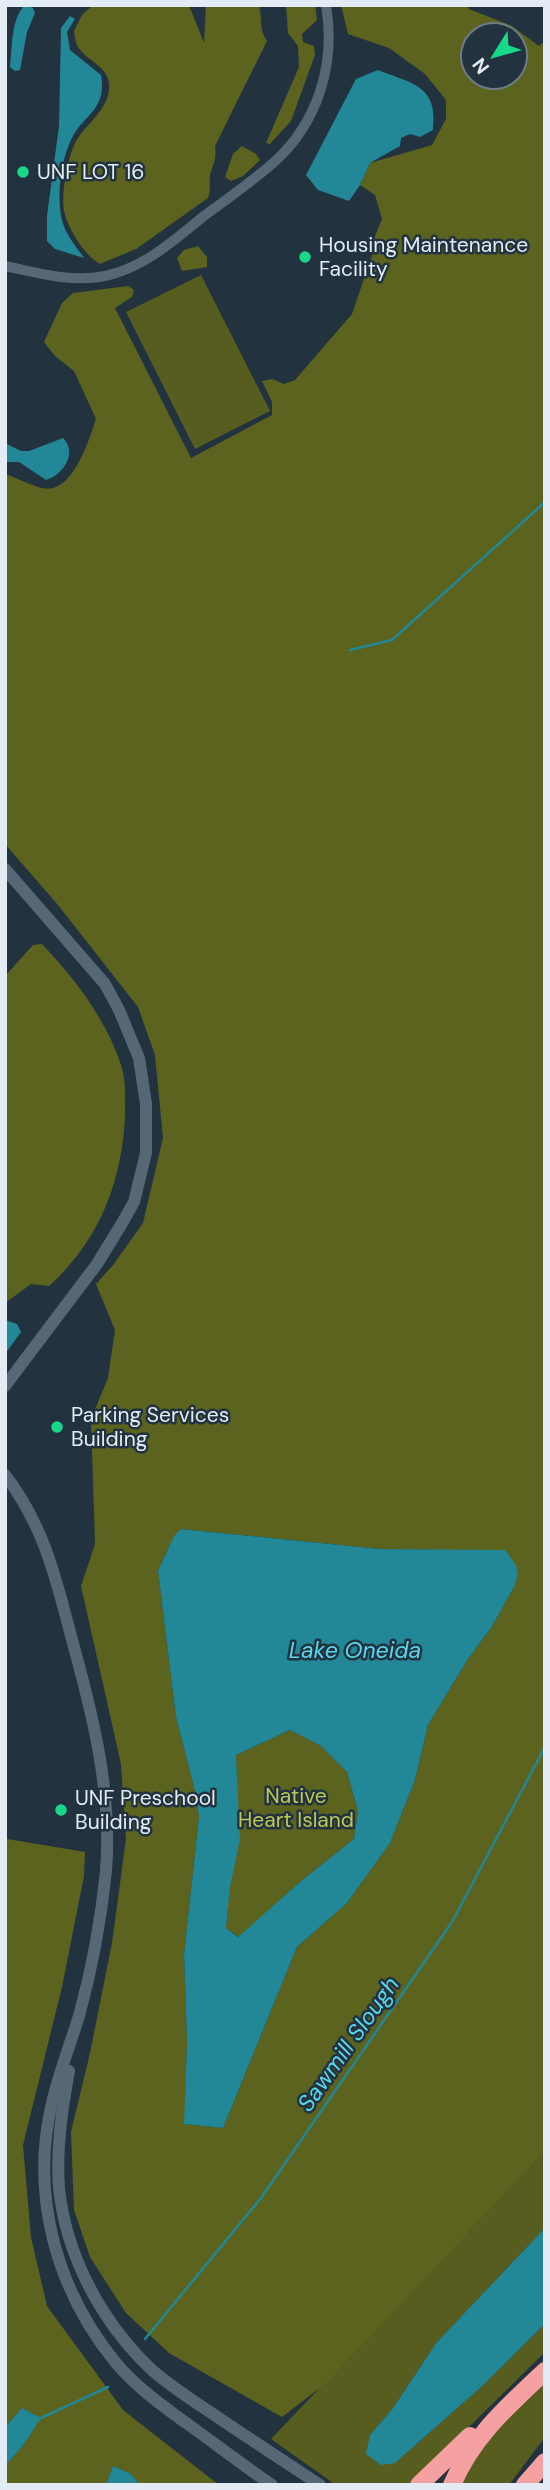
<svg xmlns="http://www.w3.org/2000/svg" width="550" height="2490" font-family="'DM Sans',sans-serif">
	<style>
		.green { fill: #575d1e }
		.forest { fill: #5c631f; fill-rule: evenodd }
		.water { fill: #228796; fill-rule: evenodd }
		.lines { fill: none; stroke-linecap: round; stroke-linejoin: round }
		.stream { stroke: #228796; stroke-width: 2.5 }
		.minor { stroke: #566776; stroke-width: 10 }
		.tertiary { stroke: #566776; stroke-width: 12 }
		.motorway { stroke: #f5a1a2; stroke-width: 18 }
		.poi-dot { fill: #17d989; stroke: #22323f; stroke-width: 2.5 }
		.labels { text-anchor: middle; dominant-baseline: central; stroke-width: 5; stroke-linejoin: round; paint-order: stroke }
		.poi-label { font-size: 21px; fill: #e3ecf5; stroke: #22323f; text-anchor: start }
		.park-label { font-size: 21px; fill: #bdc953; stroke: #22323f }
		.water-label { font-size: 23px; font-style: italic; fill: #58d7ec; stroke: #22323f }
	</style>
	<rect width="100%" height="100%" fill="#22323f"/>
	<g class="green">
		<polygon points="201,275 270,411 195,449 126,312"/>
		<polygon points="545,2151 545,2228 436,2343 393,2408 370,2435 395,2463 479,2389 545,2324 545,2352 410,2485 336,2485 271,2439"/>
		<polygon points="545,2383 545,2437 509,2485 458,2485 482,2443"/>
	</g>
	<g class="forest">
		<path d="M93 5H189L204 43 206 5H259C263 20 258 27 267 41L215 146C217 158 213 164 210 175 209 184 211 190 208 198L136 249 100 264C84 255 68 229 64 211 61 194 68 152 78 138 90 120 111 107 109 83 107 66 86 60 78 47 75 42 75 37 74 31L82 15Z"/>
		<polygon points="286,5 315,5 317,20 302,34 303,42 314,46 315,55 291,121 270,144 266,143 299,67 298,46 288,33"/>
		<path d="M341 5H467L469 9 512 26 539 46 545 41V2151L325 2384 282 2417 169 2353 126 2313 90 2257 74 2210 71 2132 90 2053 112 1943 126 1839 121 1764 81 1586 95 1544 91 1419 108 1378 115 1330 96 1284 113 1265 143 1223 163 1138 155 1055 138 1007 58 905 5 844V474C18 478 29 485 42 488 72 496 89 440 96 419L74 371 55 356 44 342 62 303 73 293 128 286 134 290 132 297 115 308 191 458 272 415V402L262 381 272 379 284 384 295 380 352 314 375 247V236L382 219 375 195 360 185 370 163 432 145 446 119V100L425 74 389 48 348 34ZM473 35H515V77H473ZM181 1529 380 1549 505 1551 514 1587 491 1628 468 1659 428 1725 415 1780 390 1843 347 1903 297 1947 223 2128 185 2124 187 2042 184 1954 199 1817 196 1795 176 1717 158 1571 174 1537Z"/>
		<polygon points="242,146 256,154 260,160 243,176 231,181 225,177 233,154"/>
		<polygon points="198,246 207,257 207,267 182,271 177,258 184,250"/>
		<path d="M42 944C75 979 107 1020 122 1068 126 1083 125 1101 125 1116 122 1182 99 1241 49 1286L31 1284 5 1303V976L33 945Z"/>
		<polygon points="290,1730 321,1746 347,1772 358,1811 354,1839 301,1881 239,1937 226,1928 237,1789 236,1755"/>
		<polygon points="7,1839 85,1852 84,1876 62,1987 23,2145 31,2237 47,2306 123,2410 219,2485 140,2485 131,2474 113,2466 106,2485 5,2485 5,2466 22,2447 40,2418 22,2408 5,2427 5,1848"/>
	</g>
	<g class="water">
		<path d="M25 5 33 8 35 13 27 32 20 70 15 71 10 67C12 49 11 18 25 5Z"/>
		<path d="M70 16 75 19 67 32 70 50 101 75C107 109 85 114 73 136 60 159 54 207 66 231 71 241 78 249 84 258L55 249 47 241V216L59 126 61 28Z"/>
		<path d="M378 70C413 84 438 85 433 130L420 137 410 134 401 138 400 146 370 163 360 185 349 201 318 190 306 175 356 79Z"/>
		<path d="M63 438C78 453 63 475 46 480L19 462H5V443L21 451H29Z"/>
		<polygon points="5,1320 17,1324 21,1332 5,1354"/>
		<path d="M181 1529 380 1549 505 1550 516 1565 518 1575 514 1587 491 1628 468 1659 428 1725 415 1780 390 1843 347 1903 297 1947 223 2128 184 2124 187 2042 184 1954 199 1817 196 1795 176 1717 158 1571 174 1536ZM290 1730 321 1746 347 1772 358 1811 354 1839 301 1881 238 1937 226 1928 230 1887 240 1840 236 1755Z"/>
		<polygon points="545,2228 545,2324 479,2389 395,2463 381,2465 366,2454 370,2435 393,2408 436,2343"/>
		<polygon points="22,2408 41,2418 22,2447 5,2466 5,2427"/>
		<polygon points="113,2466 131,2474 140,2485 106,2485"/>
	</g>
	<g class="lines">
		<g class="stream">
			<polyline points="350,650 392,640 545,502"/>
			<polyline points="145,2339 261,2198 452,1922 545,1747"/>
			<polyline points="41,2418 108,2387"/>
		</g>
		<path class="minor" d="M5 266C39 273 71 283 105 276 144 268 174 240 204 216 227 199 251 182 272 164 318 124 336 64 326 5"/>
		<g class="tertiary">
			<polyline points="5,869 105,984 119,1010 139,1058 146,1104 146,1153 134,1202 121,1225 97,1264 5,1386"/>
			<path d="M5 1475C46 1528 57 1584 74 1647 94 1720 112 1794 106 1871 101 1920 92 1969 79 2016 70 2045 59 2073 52 2103 30 2194 56 2290 116 2363 136 2387 164 2407 189 2425 217 2445 244 2466 272 2485"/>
			<path d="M69 2071C62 2110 56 2148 59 2188 66 2256 102 2323 152 2370 170 2386 192 2400 213 2414 248 2438 284 2461 320 2485"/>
		</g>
		<g class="motorway">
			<polyline points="419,2485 470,2436"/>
			<path d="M452 2485C472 2437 508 2406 545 2371"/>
			<polyline points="525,2485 545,2462"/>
		</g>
	</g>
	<g class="poi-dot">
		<circle cx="23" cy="172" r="7"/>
		<circle cx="305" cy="257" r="7"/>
		<circle cx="57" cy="1427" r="7"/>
		<circle cx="61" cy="1810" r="7"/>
	</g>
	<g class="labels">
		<g class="poi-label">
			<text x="37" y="172">UNF LOT 16</text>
			<text x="319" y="245">Housing Maintenance<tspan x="319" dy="24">Facility</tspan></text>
			<text x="71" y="1415">Parking Services<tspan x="71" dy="24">Building</tspan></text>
			<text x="75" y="1798">UNF Preschool<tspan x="75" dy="24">Building</tspan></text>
		</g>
		<g class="park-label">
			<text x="296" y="1796">Native<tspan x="296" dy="24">Heart Island</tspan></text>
		</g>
		<g class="water-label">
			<text x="355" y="1650">Lake Oneida</text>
			<text transform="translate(348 2044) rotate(-55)">Sawmill Slough</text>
		</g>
	</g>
	<rect width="550" height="2490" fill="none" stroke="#e3ecf5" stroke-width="14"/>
	<g transform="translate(494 56) rotate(233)"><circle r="33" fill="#22323f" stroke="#6f7c88" stroke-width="2"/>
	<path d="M0-5L12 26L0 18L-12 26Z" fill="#17d989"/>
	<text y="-10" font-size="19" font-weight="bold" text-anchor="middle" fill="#e3ecf5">N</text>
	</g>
</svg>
